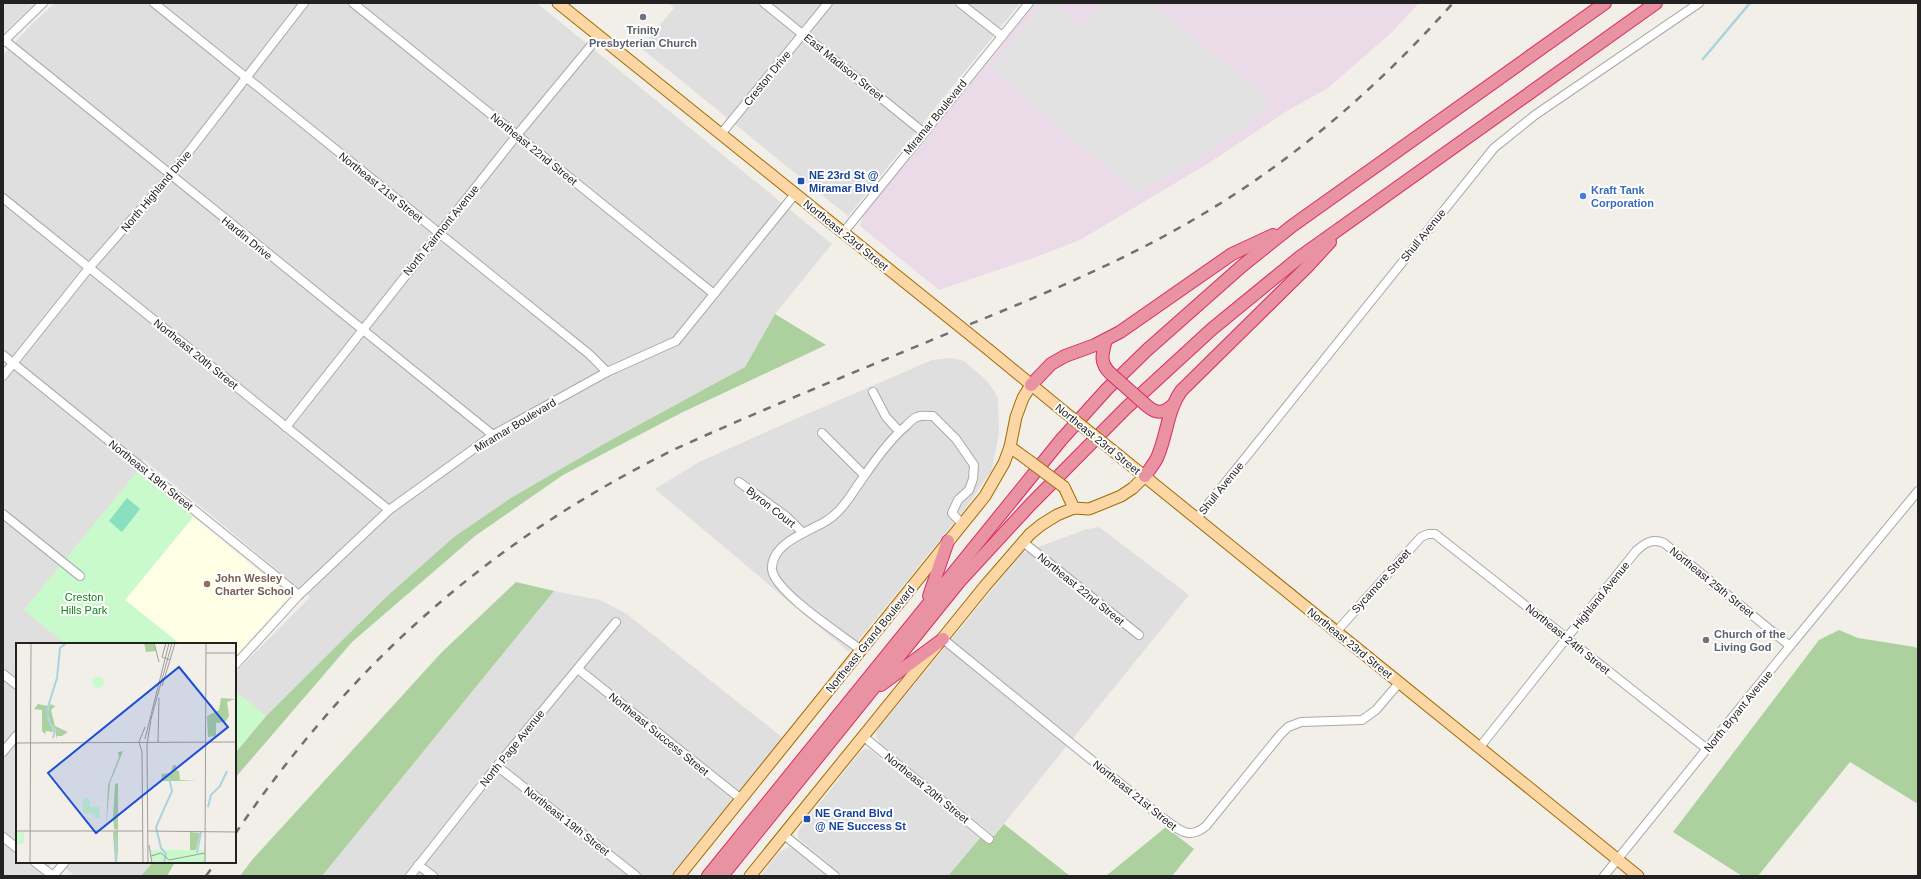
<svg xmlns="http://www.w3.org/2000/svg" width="1921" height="879" font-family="Helvetica,sans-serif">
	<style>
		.residential { fill: #e0dfdf }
		.industrial { fill: #ebdbe8 }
		.education { fill: #ffffe5 }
		.forest { fill: #add19e }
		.park { fill: #c8facc }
		.pitch { fill: #88e0be }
		.parking { fill: #e2e2e2 }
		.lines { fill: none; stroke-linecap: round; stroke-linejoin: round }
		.stream { stroke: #aad3df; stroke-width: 2.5 }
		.minor-casing { stroke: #a9a9a9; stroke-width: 10 }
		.major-casing { stroke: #a06b00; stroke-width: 13 }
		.highway-casing { stroke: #dc2a67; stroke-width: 14 }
		.minor { stroke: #fff; stroke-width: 8 }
		.major { stroke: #fcd6a4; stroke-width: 11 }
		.highway { stroke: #e892a2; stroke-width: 12 }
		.rail { stroke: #707070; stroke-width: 2.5; stroke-dasharray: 8 8; stroke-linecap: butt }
		.major-bridge-casing { stroke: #a06b00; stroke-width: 13; stroke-linecap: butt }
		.highway-bridge-casing { stroke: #dc2a67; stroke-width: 14; stroke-linecap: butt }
		.major-bridge { stroke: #fcd6a4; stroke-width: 11 }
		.highway-bridge { stroke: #e892a2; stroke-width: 12 }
		.worship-dot { fill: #6b7280; stroke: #fff; stroke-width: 1.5 }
		.transit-dot { fill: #1a4fb4; stroke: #fff; stroke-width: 1.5 }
		.shop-dot { fill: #3f7fe0; stroke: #fff; stroke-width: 1.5 }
		.education-dot { fill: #8d6e63; stroke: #fff; stroke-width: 1.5 }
		.labels { text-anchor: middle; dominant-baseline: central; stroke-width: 4; stroke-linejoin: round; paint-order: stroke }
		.worship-label { font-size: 11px; font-weight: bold; fill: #5b616d; stroke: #fff }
		.street-label { font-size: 11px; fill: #222; stroke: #fff }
		.transit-label { font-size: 11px; font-weight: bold; fill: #164399; stroke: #fff; text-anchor: start }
		.shop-label { font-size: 11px; font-weight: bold; fill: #366cbe; stroke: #fff; text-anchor: start }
		.education-label { font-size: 11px; font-weight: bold; fill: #785e54; stroke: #fff; text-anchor: start }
		.park-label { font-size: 11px; fill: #0c8416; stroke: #fff }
		.inset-river { fill: none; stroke: #aad3df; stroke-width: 2 }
		.inset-road { fill: none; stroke: #9f9d99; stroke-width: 1 }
		.view { fill: #1d4ed8; fill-opacity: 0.15; stroke: #1d4ed8; stroke-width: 2 }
		.inset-edge { fill: none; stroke: #222; stroke-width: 2 }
	</style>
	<rect width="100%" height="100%" fill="#f2efe9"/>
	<g class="residential">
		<polygon points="3,3 35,3 3,34"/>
		<polygon points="55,3 537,3 832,244 775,314 745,367 611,440 384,599 266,716 235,691 235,673 310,597 143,459 137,472 24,610 66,644 17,644 17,862 53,862 41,876 3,876 3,55 32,24"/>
		<polygon points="669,3 1020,3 848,216 641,48 674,8"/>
		<polygon points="952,358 964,361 976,371 989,383 998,398 999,433 992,470 965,509 849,652 655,489 699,462 784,424 932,360"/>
		<polygon points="1099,527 1189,595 994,836 880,744 876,736 877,730 1022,553 1087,529"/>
		<polygon points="554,591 600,600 627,614 783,738 671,876 322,876"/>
		<polygon points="864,749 869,749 980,838 948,876 843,876 798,838 798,831 860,752"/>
		<polygon points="788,847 793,848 827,876 760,876 778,853"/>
		<polygon points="58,862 153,862 141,876 75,876"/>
	</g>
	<polygon class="industrial" points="1036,3 1419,3 1391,33 1328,88 1287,111 1209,163 1080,240 1036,257 939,290 860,226 864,214"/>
	<polygon class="education" points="193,517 288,595 288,598 235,657 235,644 180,644 125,600"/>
	<g class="forest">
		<polygon points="775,314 826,345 681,413 563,475 475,536 352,642 235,778 235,753 266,716 384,599 454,537 511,498 611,440 745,367"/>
		<polygon points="516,582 554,591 322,876 240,876 252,860 442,652"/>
		<polygon points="1839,630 1858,638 1915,647 1918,649 1918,804 1850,762 1758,876 1742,876 1673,832 1819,640"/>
		<polygon points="1004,824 1070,876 948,876 980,838 994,836"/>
		<polygon points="1166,827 1194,849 1172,876 1106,876"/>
		<polygon points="153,862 175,862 167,876 141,876"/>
	</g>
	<g class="park">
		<polygon points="137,472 193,517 125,600 180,644 66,644 24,610"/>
		<polygon points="235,691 266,716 235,753"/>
	</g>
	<polygon class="pitch" points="127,498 140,509 122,532 109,521"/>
	<polygon class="parking" points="1043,3 1054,3 1083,26 1102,3 1152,3 1266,97 1266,111 1182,169 1136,193 990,68"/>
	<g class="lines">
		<polyline class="stream" points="1703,59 1750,3"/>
		<defs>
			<g id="minor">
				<polyline points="154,3 589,354 607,372"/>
				<polyline points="353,3 714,294"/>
				<polyline points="764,3 923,132"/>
				<polyline points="960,3 1002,36"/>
				<polyline points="3,39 493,435"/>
				<polyline points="3,42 43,3"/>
				<polyline points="721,134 828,3"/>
				<polyline points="3,198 389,510"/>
				<polyline points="843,233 1029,3"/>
				<polyline points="3,355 299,595"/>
				<polyline points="3,376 89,268 170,176 304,3"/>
				<polyline points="873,392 886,417 899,431"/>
				<polyline points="286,427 517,135 599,36"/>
				<polyline points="822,433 864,475"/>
				<polyline points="739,482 787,517 803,533"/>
				<polyline points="3,514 80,576"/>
				<polyline points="1197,518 1494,148 1535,115 1699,3"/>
				<polyline points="1023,542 1139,635"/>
				<polyline points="1336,632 1421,537 1428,534 1435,534 1707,749"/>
				<path d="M943 639 1159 815C1176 827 1187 842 1206 826L1280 735 1288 727 1301 722 1362 720 1376 710 1399 683"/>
				<path d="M861 650C842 635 774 592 772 569 771 547 799 535 815 527 842 515 848 498 865 475 876 459 890 439 906 426 909 423 913 418 917 417 922 415 928 416 933 416L956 439 974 465 973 479 969 490 958 500 952 513 962 524"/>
				<polyline points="235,665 299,595 389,510 493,435 607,372 676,341 795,194"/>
				<polyline points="578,669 741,799"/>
				<polyline points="3,674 17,685"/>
				<polyline points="864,737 989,839"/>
				<path d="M1479 748 1636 551C1645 543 1652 538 1664 543L1790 646"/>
				<polyline points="3,752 17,735"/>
				<polyline points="497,766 636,876"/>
				<polyline points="784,835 835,876"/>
				<polyline points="3,837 17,848"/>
				<polyline points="35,862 53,876"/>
				<polyline points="418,865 433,876"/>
				<polyline points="53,876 65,862"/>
				<polyline points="410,876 497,766 616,622"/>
				<polyline points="1604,876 1790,646 1918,491"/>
			</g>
			<g id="major">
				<polyline points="558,3 937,308"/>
				<polyline points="989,350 1062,410"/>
				<polyline points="1010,447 1028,460"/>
				<polyline points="1112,450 1638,876"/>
				<polyline points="1064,487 1074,508"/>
				<polyline points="679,876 985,496 1004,463 1010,447 1016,417 1023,398 1031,385"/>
				<polyline points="750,876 985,586 1030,534 1041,525 1057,515 1074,508 1089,509 1121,496 1133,488 1145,476"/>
			</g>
			<g id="highway">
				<path d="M1106 340C1102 354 1099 363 1111 374"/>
				<polyline points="1031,385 1051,364 1065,356 1095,345 1120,332 1232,254 1273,235"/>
				<path d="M1146 405C1156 414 1163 414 1173 405"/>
				<path d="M1145 476C1149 470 1154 464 1157 458 1167 436 1167 411 1181 391L1307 267 1330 242"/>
				<polyline points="929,596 948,541"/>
				<polyline points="881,685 943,639"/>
				<polyline points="708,876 1061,440 1107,389 1147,350 1242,266 1292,226 1605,3"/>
				<polyline points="722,876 959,582 1030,505 1126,408 1212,329 1300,257 1656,3"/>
			</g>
		</defs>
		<use href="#minor" class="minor-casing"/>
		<use href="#major" class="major-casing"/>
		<use href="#highway" class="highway-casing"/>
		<use href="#minor" class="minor"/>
		<use href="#major" class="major"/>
		<use href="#highway" class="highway"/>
		<g class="rail">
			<path d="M235 834C352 663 488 542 673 450 765 408 858 371 951 332 1037 297 1123 262 1203 214 1297 158 1380 85 1453 3"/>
			<polyline points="206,876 216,862"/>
		</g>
		<defs>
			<g id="major-bridge">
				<polyline points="937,308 989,350"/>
				<polyline points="1062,410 1112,450"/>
				<polyline points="1028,460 1064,487"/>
			</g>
			<polyline id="highway-bridge" points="1111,374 1146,405"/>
		</defs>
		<use href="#major-bridge" class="major-bridge-casing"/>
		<use href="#highway-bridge" class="highway-bridge-casing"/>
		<use href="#major-bridge" class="major-bridge"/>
		<use href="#highway-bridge" class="highway-bridge"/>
	</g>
	<g class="worship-dot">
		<circle cx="643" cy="17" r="4"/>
		<circle cx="1706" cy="640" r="4"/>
	</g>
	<g class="transit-dot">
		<rect x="797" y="177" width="8" height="8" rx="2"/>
		<rect x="803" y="815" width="8" height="8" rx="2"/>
	</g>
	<circle class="shop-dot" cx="1583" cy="196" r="4"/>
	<circle class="education-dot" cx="207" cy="584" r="4"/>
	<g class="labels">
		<g class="worship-label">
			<text x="643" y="30">Trinity<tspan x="643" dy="13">Presbyterian Church</tspan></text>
			<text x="1714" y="634" text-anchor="start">Church of the<tspan x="1714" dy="13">Living God</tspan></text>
		</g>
		<g class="street-label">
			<text transform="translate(844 67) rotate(39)">East Madison Street</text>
			<text transform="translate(767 78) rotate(-51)">Creston Drive</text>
			<text transform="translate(935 117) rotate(-51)">Miramar Boulevard</text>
			<text transform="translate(534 149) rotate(39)">Northeast 22nd Street</text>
			<text transform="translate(381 187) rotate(39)">Northeast 21st Street</text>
			<text transform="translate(156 191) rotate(-50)">North Highland Drive</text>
			<text transform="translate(441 230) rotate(-51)">North Fairmont Avenue</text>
			<text transform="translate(846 235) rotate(39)">Northeast 23rd Street</text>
			<text transform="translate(1423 235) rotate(-51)">Shull Avenue</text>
			<text transform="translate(247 238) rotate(39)">Hardin Drive</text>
			<text transform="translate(196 354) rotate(39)">Northeast 20th Street</text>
			<text transform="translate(515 425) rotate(-31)">Miramar Boulevard</text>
			<text transform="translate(1098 439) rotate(39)">Northeast 23rd Street</text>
			<text transform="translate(151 475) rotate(39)">Northeast 19th Street</text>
			<text transform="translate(1221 488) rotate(-51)">Shull Avenue</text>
			<text transform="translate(771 507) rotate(38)">Byron Court</text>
			<text transform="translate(1381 581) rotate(-48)">Sycamore Street</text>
			<text transform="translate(1712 582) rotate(39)">Northeast 25th Street</text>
			<text transform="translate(1081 589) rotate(39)">Northeast 22nd Street</text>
			<text transform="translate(1601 595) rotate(-51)">Highland Avenue</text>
			<text transform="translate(870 639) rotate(-51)">Northeast Grand Boulevard</text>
			<text transform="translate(1568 639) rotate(39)">Northeast 24th Street</text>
			<text transform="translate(1350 643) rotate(39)">Northeast 23rd Street</text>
			<text transform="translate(1738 711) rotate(-51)">North Bryant Avenue</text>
			<text transform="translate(659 734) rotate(39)">Northeast Success Street</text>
			<text transform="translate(512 748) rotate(-51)">North Page Avenue</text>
			<text transform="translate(927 788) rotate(39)">Northeast 20th Street</text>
			<text transform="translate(1135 795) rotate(39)">Northeast 21st Street</text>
			<text transform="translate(567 821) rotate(38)">Northeast 19th Street</text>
		</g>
		<g class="transit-label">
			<text x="809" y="175">NE 23rd St @<tspan x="809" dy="13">Miramar Blvd</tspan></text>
			<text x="815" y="813">NE Grand Blvd<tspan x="815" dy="13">@ NE Success St</tspan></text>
		</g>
		<g class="shop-label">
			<text x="1591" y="190">Kraft Tank<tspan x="1591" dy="13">Corporation</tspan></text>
		</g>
		<g class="education-label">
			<text x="215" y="578">John Wesley<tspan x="215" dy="13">Charter School</tspan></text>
		</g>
		<g class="park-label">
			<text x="84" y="597">Creston<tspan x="84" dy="13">Hills Park</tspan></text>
		</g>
	</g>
	<g transform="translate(16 643)">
		<rect width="220" height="220" fill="#f2efe9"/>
		<path d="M128 0H137L140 8 130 9ZM205 55 219 56 211 59 213 73 209 79 200 80V93L192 94 191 73 203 67ZM22 61 32 63 33 80 38 89 30 88 29 91 26 88V67L18 66ZM34 61 39 63 35 67 39 83 52 89 46 93H41L40 96V87L34 79 32 69ZM107 108 94 140 90 186 92 142 103 114 102 109ZM157 122H160V127L163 128 164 137 182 138H145L146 131 155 130ZM102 140V187L98 186 97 175 99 141ZM102 188V220L100 194V217L99 220 97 189ZM174 189 184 190 180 207H174Z" fill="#add19e"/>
		<path d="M76 39a6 6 0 1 1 12 0a6 6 0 1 1-12 0ZM67 155H73L74 164H84L83 175 79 176V171L67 170ZM0 189H8V200L0 202ZM134 207H189V220H136Z" fill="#c8facc"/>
		<path class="inset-river" d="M37 95 39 88 33 79 31 67 41 35 44 5 50 0M192 164 195 152 204 143 211 128M100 194V220M181 210 185 189M148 220 150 211 145 205 140 184 156 148 153 135"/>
		<path class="inset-road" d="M138 0 143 19M150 0 146 14 154 17 159 0M190 10H220M146 43 154 17M129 96 153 0M123 99 126 109 127 220M123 99 129 84M142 99 143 55M0 100 220 99M0 188H127M131 188 220 189M133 202 136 220M135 213 145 210 153 217 189 210M14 220 15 0M132 220 131 102 135 76 156 0M189 220 190 0"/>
		<path class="view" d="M163 24 212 84 80 190 32 130Z"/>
		<rect width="220" height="220" class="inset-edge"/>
	</g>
	<rect width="1921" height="879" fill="none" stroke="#222222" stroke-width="8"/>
</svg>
